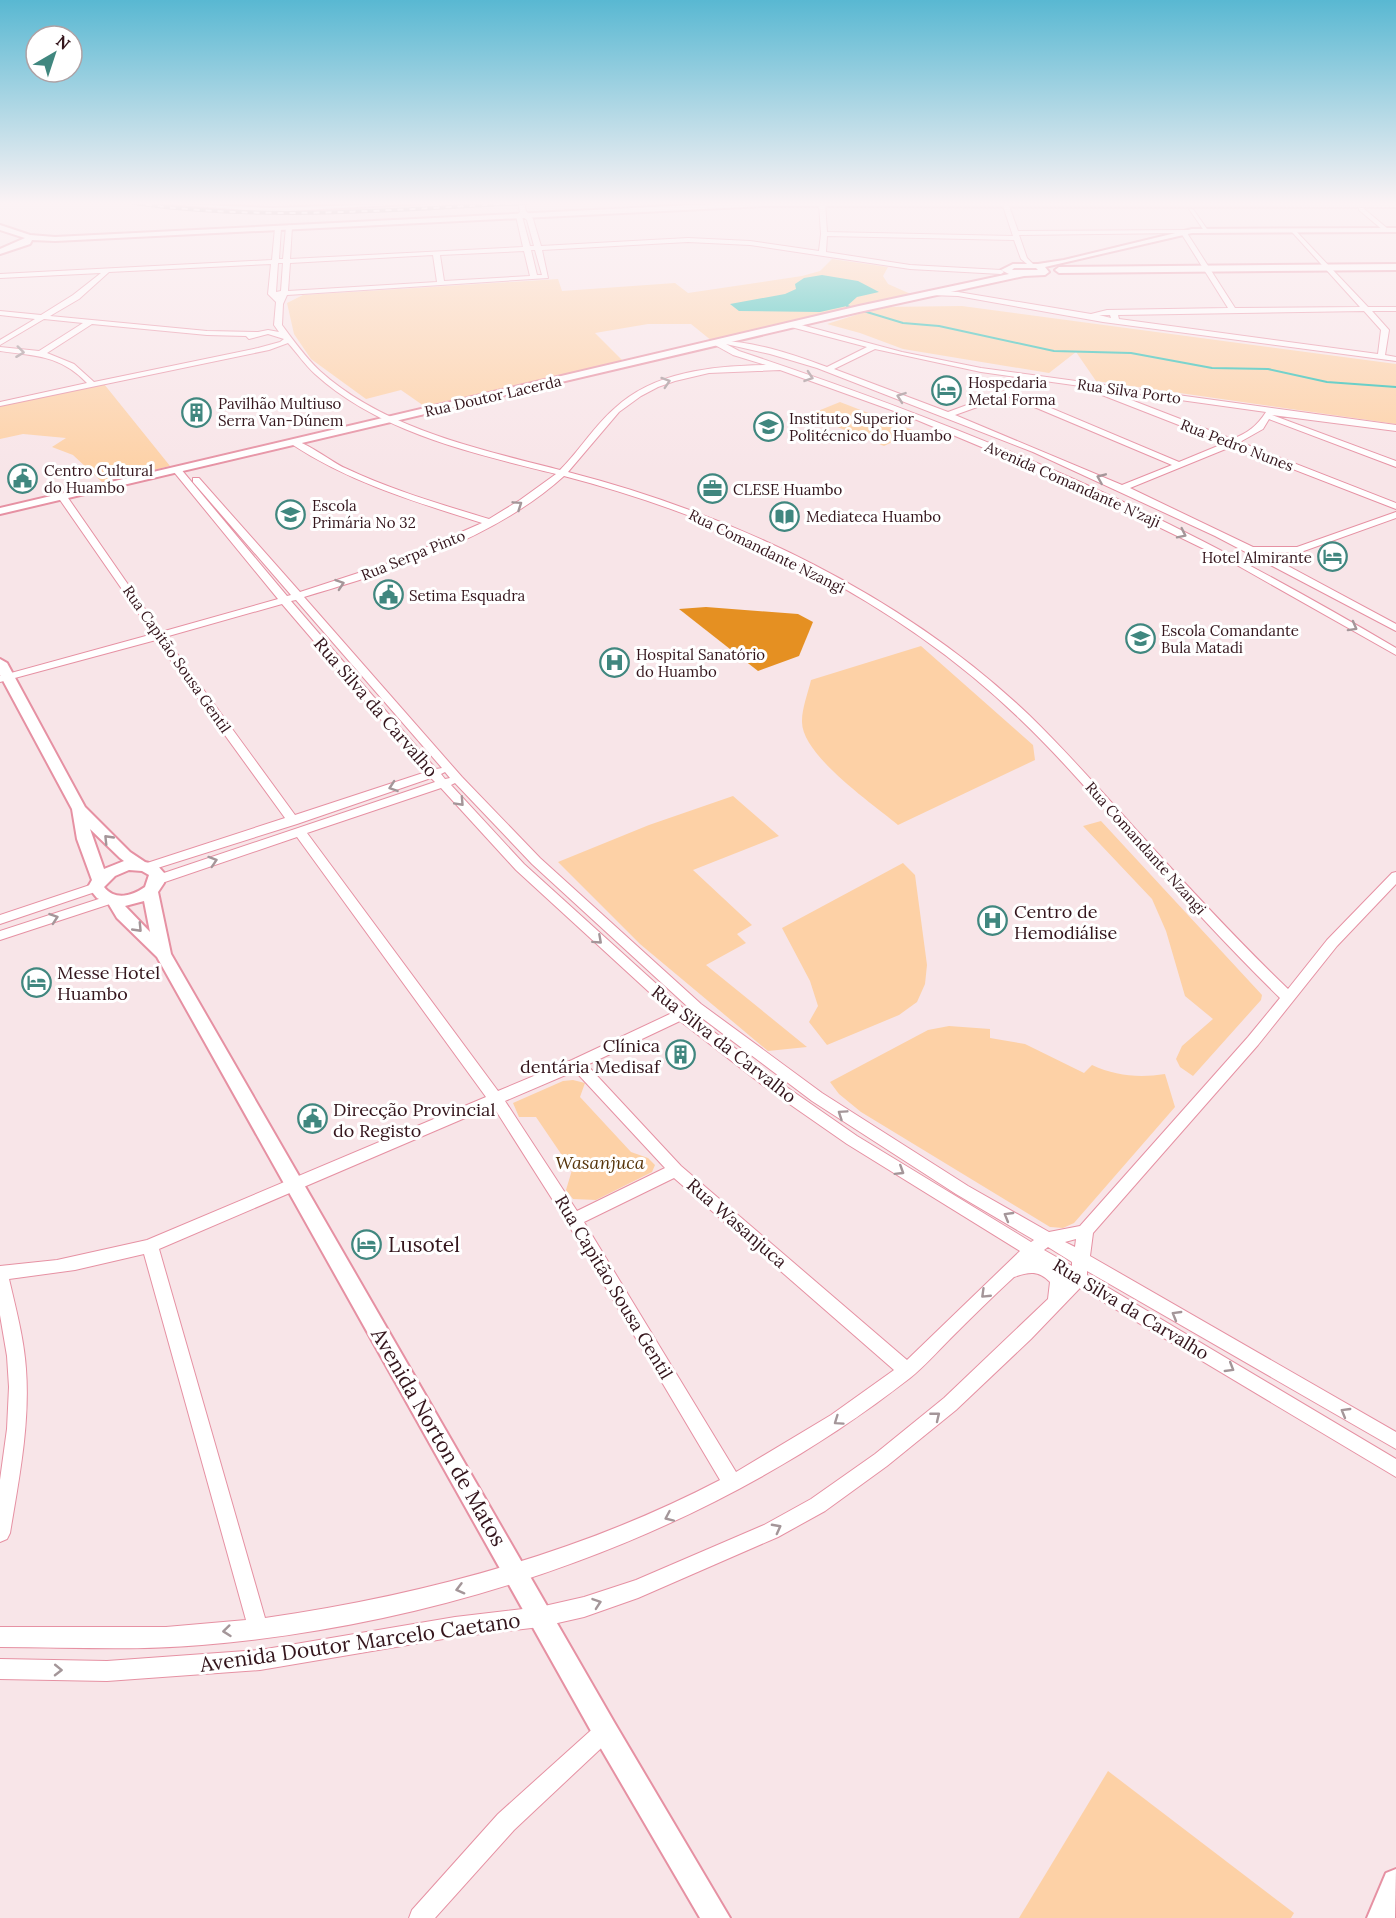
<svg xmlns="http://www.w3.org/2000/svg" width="1396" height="1918" font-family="Lora,serif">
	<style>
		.green { fill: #fdd1a6 }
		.forest { fill: #e59022 }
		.water { fill: #23beb2 }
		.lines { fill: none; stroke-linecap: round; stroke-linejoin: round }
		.stream { stroke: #23beb2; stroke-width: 2 }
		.minor-casing { stroke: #e691a3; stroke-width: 2 }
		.major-casing { stroke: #e691a3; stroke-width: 4 }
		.minor { fill: #fff; fill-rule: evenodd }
		.major { fill: #fff; fill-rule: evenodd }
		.rail-casing { stroke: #8b7177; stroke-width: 4 }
		.rail { stroke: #fff; stroke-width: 2; stroke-dasharray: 6; stroke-linecap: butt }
		.oneway { stroke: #a49699 }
		.labels { text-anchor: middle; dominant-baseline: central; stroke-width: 6; stroke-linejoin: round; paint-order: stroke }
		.far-poi-label { font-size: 15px; fill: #34151c; stroke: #fff; text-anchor: start }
		.far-street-label { font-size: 15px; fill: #34151c; stroke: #fff }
		.street-label { font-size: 18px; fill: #34151c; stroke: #fff }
		.poi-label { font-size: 18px; fill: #34151c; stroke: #fff; text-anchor: start }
		.park-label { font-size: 18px; font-style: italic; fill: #553309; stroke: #fff }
		.near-poi-label { font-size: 21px; fill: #34151c; stroke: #fff; text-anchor: start }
		.near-street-label { font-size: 21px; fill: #34151c; stroke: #fff }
	</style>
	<rect width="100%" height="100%" fill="#f8e5e8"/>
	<g class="green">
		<polygon points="832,259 888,267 883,276 888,284 913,295 712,341 691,324 648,324 595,333 625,363 424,406 401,390 366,399 311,359 294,334 287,303 303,295 558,279 562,291 675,283 688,293 802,276 820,271"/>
		<polygon points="962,306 1396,364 1396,424 1096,381 1076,352 1049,373 903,349 860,333 827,324 881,307"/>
		<polygon points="104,384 170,466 102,482 73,455 52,447 66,438 23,434 0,439 0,406"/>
		<polygon points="840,402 915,431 884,446 808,415"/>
		<path d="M921 646 1033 745 1035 760 898 825C873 804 801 755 802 721 802 708 808 693 811 680Z"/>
		<polygon points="733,796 779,836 693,870 752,925 737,934 746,943 706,965 807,1047 768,1051 640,944 558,862 649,825"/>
		<polygon points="1101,821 1262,995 1261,1000 1193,1076 1180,1067 1176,1059 1182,1046 1213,1019 1185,996 1166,931 1152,899 1083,826"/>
		<polygon points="903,863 915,875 927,965 925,984 917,1002 899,1015 827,1045 809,1022 818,1006 810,981 782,928"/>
		<path d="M949 1026 990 1029V1038L1025 1044 1084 1073 1092 1065C1116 1076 1139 1078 1165 1074L1175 1107 1074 1223 1063 1228 1050 1227 861 1112 839 1094 830 1082 928 1030Z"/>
		<polygon points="573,1080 585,1083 580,1097 631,1152 648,1158 655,1165 652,1172 596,1200 573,1199 566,1190 572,1170 536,1117 519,1117 513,1103 563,1081"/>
		<polygon points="1108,1771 1294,1913 1291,1918 1019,1918"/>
	</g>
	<polygon class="forest" points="706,607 798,614 813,622 799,656 758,671 679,609"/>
	<polygon class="water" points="822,275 858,281 879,292 857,297 847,306 820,312 739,311 730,304 785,294 796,289 795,284 804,278"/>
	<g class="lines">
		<polyline class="stream" points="847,306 903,323 939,326 1054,351 1131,353 1212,368 1268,369 1327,382 1396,387"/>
		<defs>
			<g id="minor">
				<path d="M518 203H524L526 211 533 219 541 246 688 238 750 241 819 251 821 234 819 203H825L827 232 1013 236 1002 203H1008L1018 231 1194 230V232L1187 233 1235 308 1360 307 1292 232 1294 229 1368 307H1396V311H1372L1389 330 1385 355 1396 357V361L1103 322 958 296 930 295 926 293 930 291 958 292 1091 314 1107 310 1228 308 1181 233 1019 235 1027 258 1035 266 1032 268 1021 259 1014 240 827 236 826 252 910 265 1001 270 1004 272 1001 274 910 269 750 245 688 242 542 250 548 278 287 295 283 304 282 325C293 340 306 358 320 371 384 429 479 449 560 470 580 450 594 426 615 408 655 371 714 366 766 365L733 355 715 345V341C751 340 792 354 827 367L867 347 791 327 790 325 794 323 902 352 981 368 1396 425V431L1272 415 1396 461V467L1269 419 1263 429 1240 442 1396 503V509L1233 446 1130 488 1253 547H1297L1396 512V518L1301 552H1262L1396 624V631L1215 536 1033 452 817 368 770 354 726 344 739 351C853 389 967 431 1078 481 1187 530 1293 587 1396 648V655L1235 564 1072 485 905 415 780 370 709 373 675 381 658 387 641 396 619 412 568 472C735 515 903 595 1029 715 1068 753 1104 794 1140 834 1188 887 1236 939 1288 989L1327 940 1392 873 1396 872V884L1337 946 1258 1045 1093 1233 1090 1256 1396 1432V1449L1087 1271V1275L1396 1459V1477L1080 1288 1031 1339 956 1410 887 1466 825 1511 778 1537 638 1598 584 1617 540 1627 455 1637 260 1670 107 1681 0 1679V1659L107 1661 260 1650 455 1617 540 1607 584 1597 636 1580 764 1525 811 1499 875 1454 944 1398 1048 1299 1050 1282C1038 1270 1029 1272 1014 1277 992 1297 971 1318 950 1339 937 1352 924 1367 910 1378 711 1534 453 1624 202 1645 135 1651 67 1647 0 1647V1627H166L246 1620 144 1254 75 1270 9 1279C16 1309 24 1339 26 1369 30 1424 19 1479 10 1533L7 1539 0 1542V1480L7 1429 9 1387 7 1356 0 1315V1266L57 1260 147 1240 486 1097 297 837 162 883H152L151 880 152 877 435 782 431 778 297 824 148 871 142 867 144 864 285 818 156 640 0 682V676L153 634 58 497 66 495 161 632 278 599 174 472V468H180L287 596 291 595 193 482V478H199L300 592 395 561 482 523C416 502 351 483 293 445V441C304 440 333 463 345 468 391 490 440 504 489 519L520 500 556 474C473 453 380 433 315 374 305 365 297 353 288 343L269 350 0 406V402L87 383C60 355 36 356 0 351V347L39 351 83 323 44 319 0 345V340L35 319 0 315V311L41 315 73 295 101 273 0 278V274L272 260 275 228 278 226 281 228 279 259H283L286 227 289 225 292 227 290 259 523 247 516 216 520 212ZM522 216 527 220 534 246H530ZM531 250H535L542 275H537ZM524 251 530 276 444 281 440 255ZM433 255 437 282 288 291 290 263ZM278 263H283L281 291 276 292ZM271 264 268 294 276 302 274 325 279 332 268 330 258 332 207 331 50 316 79 299 109 272ZM1364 311 1381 330 1378 354 1119 319 1118 315ZM1099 315H1110L1111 318ZM92 324 207 335 246 336 249 339 268 334 284 339 280 342 258 348 94 382 74 364 47 353ZM875 349 981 372 1266 412C1257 426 1248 433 1232 439L1108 391H1102V395L1225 443 1179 462 1013 392 1016 383H1010L1005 391 948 412 834 369ZM1008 396 1172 465 1122 485 955 415ZM564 476C730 519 896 599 1020 719 1062 759 1099 803 1137 846 1183 898 1230 949 1280 998L1248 1037 1080 1226 1049 1232 968 1186 822 1093 701 1004 540 858 462 777 304 597C394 570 493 540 564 476ZM296 600 442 768 436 769 291 601ZM282 604 426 772 295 815 165 637ZM445 772 450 778 445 779 441 774ZM455 783 532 864 688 1007 683 1008 524 864 451 785ZM441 788 516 870 672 1013 572 1060 498 1091 307 833ZM694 1012 812 1101 956 1194 1034 1240 1031 1242 857 1136 775 1079 692 1015ZM680 1021 765 1087 847 1144 1020 1251 907 1360 681 1166 587 1065ZM575 1071 665 1168 577 1211 505 1101ZM493 1106 568 1224 720 1480C578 1554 423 1595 265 1618L159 1249ZM674 1178 894 1370 831 1415 736 1472 584 1222ZM1076 1239 1075 1247 1065 1242ZM1048 1247 1072 1262V1266L1044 1250Z"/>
				<polygon points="1359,208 1363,208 1388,229 1388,231 1384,231 1359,210"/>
				<polygon points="1189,209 1193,209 1209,232 1205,232"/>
				<polygon points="96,883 101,884 102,887 101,890 0,924 0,915"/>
				<polygon points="108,896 114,900 113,903 0,940 0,931"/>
				<polygon points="605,1721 612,1724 615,1731 612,1738 514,1830 435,1918 409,1918 412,1910 498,1814 598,1724"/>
			</g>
			<g id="major">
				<polygon points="155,203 272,208 425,203 272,212"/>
				<polygon points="733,203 1396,203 1396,207 765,206 55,241 32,240 30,244 0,254 0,249 25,238 0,230 0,225 30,235 55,237"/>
				<path d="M1396 228V232L1192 233 1045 267 1049 272 1045 275 1024 276 859 312 0 514V508L859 306 1009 274 1001 270 1013 264H1038L1064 260 1192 229ZM1014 268H1036L1038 270H1012Z"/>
				<polygon points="1396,264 1396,270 1059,273 1055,270 1059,267"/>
				<path d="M0 659 7 663 85 807 130 852 145 862 157 865 165 874 164 883 158 892 171 954 614 1722 730 1918H700L596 1740 157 957 117 918 108 903 97 898 88 887 92 880 77 839 72 809 0 675ZM90 829 120 858 124 861 104 869ZM129 870 142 871 149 875 145 887C132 896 115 901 104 887L115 876ZM144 901 150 932 125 906Z"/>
				<polygon points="1396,1869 1395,1918 1367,1918 1386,1873"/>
			</g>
		</defs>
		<use href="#minor" class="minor-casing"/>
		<use href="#major" class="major-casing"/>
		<use href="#minor" class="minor"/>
		<use href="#major" class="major"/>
		<defs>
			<path id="rail" d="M134 203C264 222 396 209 526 203"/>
		</defs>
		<use href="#rail" class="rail-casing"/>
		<use href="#rail" class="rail"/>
	</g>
	<defs><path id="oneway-chevron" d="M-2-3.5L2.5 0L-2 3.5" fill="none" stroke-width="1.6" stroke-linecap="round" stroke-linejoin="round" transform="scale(1.5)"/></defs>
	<g class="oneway">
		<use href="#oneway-chevron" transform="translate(20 352) rotate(7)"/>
		<use href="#oneway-chevron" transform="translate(809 377) rotate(19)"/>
		<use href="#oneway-chevron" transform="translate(666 382) rotate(-18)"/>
		<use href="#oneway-chevron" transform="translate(901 397) rotate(-160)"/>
		<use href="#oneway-chevron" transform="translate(1101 478) rotate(-157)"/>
		<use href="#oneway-chevron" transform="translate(518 505) rotate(-34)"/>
		<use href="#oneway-chevron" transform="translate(1182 534) rotate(26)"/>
		<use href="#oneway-chevron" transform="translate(340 584) rotate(-19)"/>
		<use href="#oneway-chevron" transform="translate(1353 627) rotate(29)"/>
		<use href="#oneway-chevron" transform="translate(393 787) rotate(161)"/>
		<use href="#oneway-chevron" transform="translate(460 802) rotate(47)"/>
		<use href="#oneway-chevron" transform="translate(108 839) rotate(-134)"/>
		<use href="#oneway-chevron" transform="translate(213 861) rotate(-18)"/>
		<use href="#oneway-chevron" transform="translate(54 918) rotate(-19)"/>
		<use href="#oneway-chevron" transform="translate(138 928) rotate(46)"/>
		<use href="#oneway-chevron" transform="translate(598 940) rotate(42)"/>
		<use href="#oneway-chevron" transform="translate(842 1114) rotate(-146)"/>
		<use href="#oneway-chevron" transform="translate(900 1171) rotate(32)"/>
		<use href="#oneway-chevron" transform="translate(1008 1216) rotate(-150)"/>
		<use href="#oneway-chevron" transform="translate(985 1294) rotate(136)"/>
		<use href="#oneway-chevron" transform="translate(1176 1315) rotate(-150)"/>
		<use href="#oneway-chevron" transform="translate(1230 1368) rotate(31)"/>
		<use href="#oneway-chevron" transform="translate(1345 1412) rotate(-150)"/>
		<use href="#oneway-chevron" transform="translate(936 1416) rotate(-39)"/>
		<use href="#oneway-chevron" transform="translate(838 1421) rotate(145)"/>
		<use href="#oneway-chevron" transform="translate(669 1517) rotate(156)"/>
		<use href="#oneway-chevron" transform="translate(777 1528) rotate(-28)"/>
		<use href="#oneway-chevron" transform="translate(460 1589) rotate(165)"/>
		<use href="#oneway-chevron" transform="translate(597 1603) rotate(-19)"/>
		<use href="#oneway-chevron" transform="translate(227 1631) rotate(174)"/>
		<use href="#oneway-chevron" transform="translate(58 1670) rotate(1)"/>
	</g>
	<linearGradient id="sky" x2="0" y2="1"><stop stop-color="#59b8d2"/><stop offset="0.43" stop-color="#fcf3f5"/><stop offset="1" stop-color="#fcf3f5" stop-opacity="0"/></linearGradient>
	<rect width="1396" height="472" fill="url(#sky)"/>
	<defs>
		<symbol id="hotel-ring" viewBox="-11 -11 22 22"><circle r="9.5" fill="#fff" stroke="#40877f" stroke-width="1.5"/><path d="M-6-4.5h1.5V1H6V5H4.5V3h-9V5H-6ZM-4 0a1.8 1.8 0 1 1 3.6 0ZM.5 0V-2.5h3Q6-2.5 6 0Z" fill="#40877f"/></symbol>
		<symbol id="building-ring" viewBox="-11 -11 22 22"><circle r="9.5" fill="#fff" stroke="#40877f" stroke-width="1.5"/><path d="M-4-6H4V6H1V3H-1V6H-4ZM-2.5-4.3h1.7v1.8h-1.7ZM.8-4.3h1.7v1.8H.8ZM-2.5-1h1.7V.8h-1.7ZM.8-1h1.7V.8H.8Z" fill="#40877f"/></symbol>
		<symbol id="university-ring" viewBox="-11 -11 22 22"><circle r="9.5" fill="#fff" stroke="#40877f" stroke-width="1.5"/><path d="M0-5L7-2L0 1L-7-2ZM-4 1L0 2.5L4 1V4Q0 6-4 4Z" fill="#40877f"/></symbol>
		<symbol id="civic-ring" viewBox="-11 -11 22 22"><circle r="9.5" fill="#fff" stroke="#40877f" stroke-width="1.5"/><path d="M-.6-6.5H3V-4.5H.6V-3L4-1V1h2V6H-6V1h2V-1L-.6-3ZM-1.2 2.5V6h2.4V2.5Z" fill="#40877f"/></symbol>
		<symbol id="office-ring" viewBox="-11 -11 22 22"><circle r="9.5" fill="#fff" stroke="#40877f" stroke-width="1.5"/><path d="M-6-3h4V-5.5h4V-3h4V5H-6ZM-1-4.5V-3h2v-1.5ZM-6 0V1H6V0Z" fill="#40877f"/></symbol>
		<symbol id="school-ring" viewBox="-11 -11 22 22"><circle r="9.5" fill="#fff" stroke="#40877f" stroke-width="1.5"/><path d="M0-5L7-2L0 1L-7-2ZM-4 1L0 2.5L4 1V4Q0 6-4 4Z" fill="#40877f"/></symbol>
		<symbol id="library-ring" viewBox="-11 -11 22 22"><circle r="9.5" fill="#fff" stroke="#40877f" stroke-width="1.5"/><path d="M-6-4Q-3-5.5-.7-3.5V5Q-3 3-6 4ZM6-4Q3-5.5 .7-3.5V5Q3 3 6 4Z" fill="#40877f"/></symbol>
		<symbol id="hospital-ring" viewBox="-11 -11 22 22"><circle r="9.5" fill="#fff" stroke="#40877f" stroke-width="1.5"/><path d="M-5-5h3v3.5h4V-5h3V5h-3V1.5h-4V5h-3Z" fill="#40877f"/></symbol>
	</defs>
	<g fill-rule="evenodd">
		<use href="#hotel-ring" x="930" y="374" width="33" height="33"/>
		<use href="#building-ring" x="180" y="396" width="33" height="33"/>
		<use href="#university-ring" x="752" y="410" width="33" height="33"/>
		<use href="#civic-ring" x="6" y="462" width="33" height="33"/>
		<use href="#office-ring" x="696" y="472" width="33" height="33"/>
		<use href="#school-ring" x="274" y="498" width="33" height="33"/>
		<use href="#library-ring" x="768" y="500" width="33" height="33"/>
		<use href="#hotel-ring" x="1316" y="540" width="33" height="33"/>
		<use href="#civic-ring" x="372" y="578" width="33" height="33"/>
		<use href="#school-ring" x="1124" y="622" width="33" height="33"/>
		<use href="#hospital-ring" x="598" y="646" width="33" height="33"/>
		<use href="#hospital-ring" x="976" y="904" width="33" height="33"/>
		<use href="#hotel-ring" x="20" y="966" width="33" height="33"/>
		<use href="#building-ring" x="664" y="1038" width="33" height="33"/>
		<use href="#civic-ring" x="296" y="1102" width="33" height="33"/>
		<use href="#hotel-ring" x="350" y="1228" width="33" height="33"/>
	</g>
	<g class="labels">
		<g class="far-poi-label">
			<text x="968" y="382">Hospedaria<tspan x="968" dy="17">Metal Forma</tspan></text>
			<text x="218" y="403">Pavilhão Multiuso<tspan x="218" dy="17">Serra Van-Dúnem</tspan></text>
			<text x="789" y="418">Instituto Superior<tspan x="789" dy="17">Politécnico do Huambo</tspan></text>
			<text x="44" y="470">Centro Cultural<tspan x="44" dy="17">do Huambo</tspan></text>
			<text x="733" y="489">CLESE Huambo</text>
			<text x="312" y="505">Escola<tspan x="312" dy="17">Primária No 32</tspan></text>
			<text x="806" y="516">Mediateca Huambo</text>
			<text x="1312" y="557" text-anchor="end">Hotel Almirante</text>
			<text x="409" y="595">Setima Esquadra</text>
			<text x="1161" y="630">Escola Comandante<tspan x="1161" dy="17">Bula Matadi</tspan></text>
			<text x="636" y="654">Hospital Sanatório<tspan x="636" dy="17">do Huambo</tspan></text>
		</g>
		<g class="far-street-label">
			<text transform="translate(1129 391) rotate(8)">Rua Silva Porto</text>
			<text transform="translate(493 396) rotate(-13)">Rua Doutor Lacerda</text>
			<text transform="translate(1237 445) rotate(21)">Rua Pedro Nunes</text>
			<text transform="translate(1073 484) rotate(24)">Avenida Comandante N'zaji</text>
			<text transform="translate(767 551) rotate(26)">Rua Comandante Nzangi</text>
			<text transform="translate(413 555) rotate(-22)">Rua Serpa Pinto</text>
			<text transform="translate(177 659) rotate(55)">Rua Capitão Sousa Gentil</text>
			<text transform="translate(1146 848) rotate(48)">Rua Comandante Nzangi</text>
		</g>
		<g class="street-label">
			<text transform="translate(376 707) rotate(49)">Rua Silva da Carvalho</text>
			<text transform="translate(724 1044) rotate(38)">Rua Silva da Carvalho</text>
			<text transform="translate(737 1223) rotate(41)">Rua Wasanjuca</text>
			<text transform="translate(614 1287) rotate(59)">Rua Capitão Sousa Gentil</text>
			<text transform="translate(1131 1309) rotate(31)">Rua Silva da Carvalho</text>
		</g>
		<g class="poi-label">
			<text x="1014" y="911">Centro de<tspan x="1014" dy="21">Hemodiálise</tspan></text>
			<text x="57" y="972">Messe Hotel<tspan x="57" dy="21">Huambo</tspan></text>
			<text x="660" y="1045" text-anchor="end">Clínica<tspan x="660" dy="21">dentária Medisaf</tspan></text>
			<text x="333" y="1109">Direcção Provincial<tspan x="333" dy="21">do Registo</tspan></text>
		</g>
		<g class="park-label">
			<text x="600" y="1162">Wasanjuca</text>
		</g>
		<g class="near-poi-label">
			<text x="388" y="1244">Lusotel</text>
		</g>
		<g class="near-street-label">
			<text transform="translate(439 1437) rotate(60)">Avenida Norton de Matos</text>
			<text transform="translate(360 1642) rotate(-8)">Avenida Doutor Marcelo Caetano</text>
		</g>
	</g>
	<g transform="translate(54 54) rotate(39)"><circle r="28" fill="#ffffff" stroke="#aea1a4" stroke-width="1.5"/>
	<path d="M0-4.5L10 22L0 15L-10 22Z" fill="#40877f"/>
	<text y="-9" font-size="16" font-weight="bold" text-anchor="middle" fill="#34151c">N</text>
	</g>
</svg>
